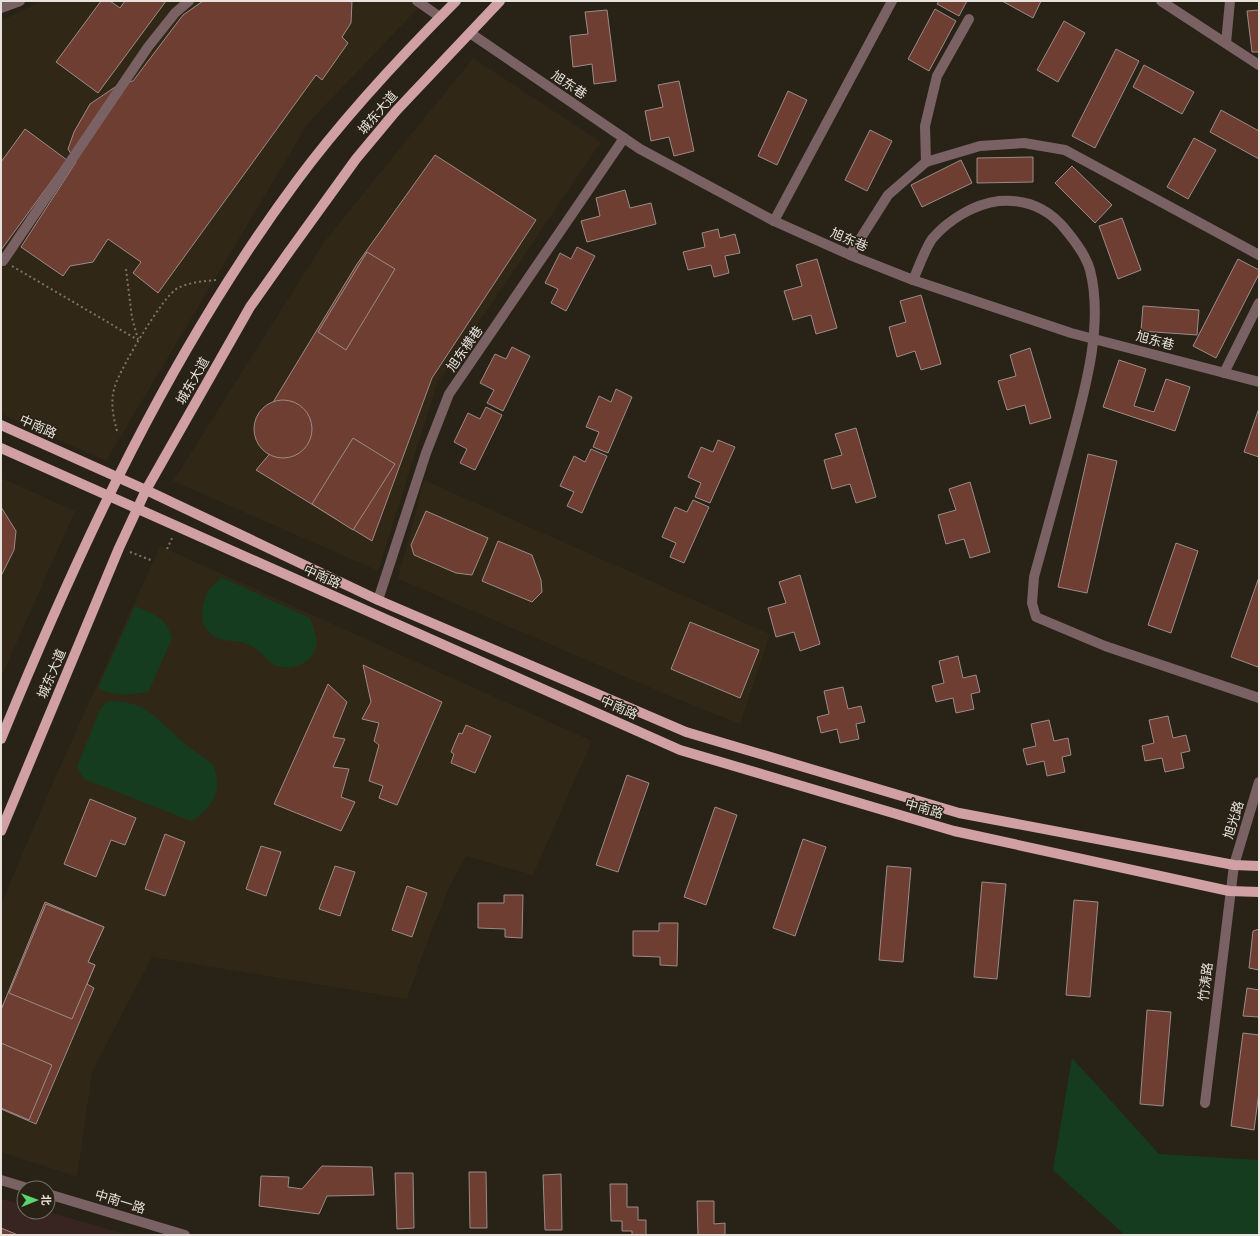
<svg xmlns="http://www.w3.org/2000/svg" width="1260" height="1236" font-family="'Nunito Sans','Noto Sans SC',sans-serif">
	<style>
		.built { fill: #302716 }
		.medical { fill: #382521 }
		.green { fill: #163c1f }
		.building { fill: #6e3e33; stroke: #9c8b87 }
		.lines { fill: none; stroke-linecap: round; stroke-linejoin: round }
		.path { stroke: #7a756c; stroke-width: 2; stroke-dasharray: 2 3; stroke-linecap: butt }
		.minor { stroke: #7a6264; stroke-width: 10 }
		.major { stroke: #d1a0a5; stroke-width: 10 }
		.labels { text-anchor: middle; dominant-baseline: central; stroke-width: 3; stroke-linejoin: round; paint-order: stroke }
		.street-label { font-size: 13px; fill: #e7e3dc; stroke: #282217 }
	</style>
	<rect width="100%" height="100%" fill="#282217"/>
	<g class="built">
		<polygon points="41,1 425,1 309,122 106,461 1,414 1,21"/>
		<polygon points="473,58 601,142 437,384 378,571 173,481 324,242"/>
		<polygon points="1,478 75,511 1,678"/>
		<polygon points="424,480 770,634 740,724 670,696 398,579"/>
		<polygon points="160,546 592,741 533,875 466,856 448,890 424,950 407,999 152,957 92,1072 77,1177 1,1152 1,904 58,771"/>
	</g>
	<polygon class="medical" points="1,1199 24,1205 24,1212 48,1212 129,1235 1,1235"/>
	<g class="green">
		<path d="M221 577 310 618C313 627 319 639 316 648 312 664 287 673 273 664 265 658 259 650 250 645 240 640 230 642 220 639 199 631 199 612 207 593 210 588 217 582 221 577Z"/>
		<path d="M135 606C152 613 167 618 172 638L149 691C135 695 110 697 98 688Z"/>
		<path d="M109 701C146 700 159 721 184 743 194 751 204 758 214 765 215 770 217 776 217 781 219 797 205 814 191 821L84 779 77 767 101 707Z"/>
		<polygon points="1072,1058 1159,1154 1259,1160 1259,1235 1125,1235 1053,1170"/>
	</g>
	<g class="building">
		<polygon points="101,1 110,1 120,8 125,1 166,1 98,93 56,62"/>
		<polygon points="203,1 352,1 351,23 342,37 348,43 322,80 316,75 158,293 133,273 141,262 108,239 93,262 70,266 63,276 21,247 76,162 68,149 74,132 90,104 121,83 133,81 183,15"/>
		<polygon points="939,1 967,1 959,16 937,4"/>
		<polygon points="1002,1 1041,1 1033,18"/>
		<polygon points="935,9 956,21 929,71 908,59"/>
		<polygon points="607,10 616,81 594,84 592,64 573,67 570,36 588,34 585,12"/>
		<polygon points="1259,10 1259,52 1252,52 1247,11"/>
		<polygon points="1064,21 1085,33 1058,82 1037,70"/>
		<polygon points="1116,49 1139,61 1095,148 1072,136"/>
		<polygon points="1144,65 1194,92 1182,114 1133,87"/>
		<polygon points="679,81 694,151 674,156 669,137 651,141 645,111 663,107 658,85"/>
		<polygon points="788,91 807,100 777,165 758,156"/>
		<polygon points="1221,110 1259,131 1259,159 1210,132"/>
		<polygon points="25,129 67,160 1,250 1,162"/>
		<polygon points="870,130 892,141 867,191 845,180"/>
		<polygon points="1194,138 1216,150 1188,199 1167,187"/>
		<polygon points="435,155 536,220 432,378 372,541 256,470 301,417 272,404 357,264"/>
		<polygon points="1033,157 1033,182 977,183 977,158"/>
		<polygon points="961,160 972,183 922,207 911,185"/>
		<polygon points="1072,166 1112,205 1095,223 1055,183"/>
		<polygon points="625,190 630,208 651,203 656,224 587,242 581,221 600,216 596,198"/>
		<polygon points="1122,218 1141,270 1118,279 1099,226"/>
		<polygon points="718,229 720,238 735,234 740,253 725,256 729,273 714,277 711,265 688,270 683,252 705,247 702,233"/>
		<polygon points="577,247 595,256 566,311 551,303 558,289 545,283 560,253 571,259"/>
		<polygon points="367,252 395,269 346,350 318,332"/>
		<polygon points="817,259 837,328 816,334 811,315 793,320 784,291 802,286 796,265"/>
		<polygon points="1238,259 1259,270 1259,274 1216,358 1193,346"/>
		<polygon points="921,295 941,364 921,370 915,351 897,357 889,327 906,322 900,301"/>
		<polygon points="1143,306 1199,310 1197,335 1141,331"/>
		<polygon points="512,347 530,356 503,411 487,403 494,390 480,383 495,354 506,359"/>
		<polygon points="1030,348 1051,418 1030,424 1025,405 1007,410 998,381 1016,376 1010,355"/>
		<polygon points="1119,360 1146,369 1134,406 1154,412 1166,379 1190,387 1175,431 1103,407"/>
		<polygon points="616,389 632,397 608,453 593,447 599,432 586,427 599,396 611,402"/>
		<circle cx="283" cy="429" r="29"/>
		<polygon points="486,407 502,415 475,470 460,463 467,449 454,442 468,413 480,419"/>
		<polygon points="1259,408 1259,457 1244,452"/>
		<polygon points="856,428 876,497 856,503 850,484 832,489 824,460 842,455 835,434"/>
		<polygon points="353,438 395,464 353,530 312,504"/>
		<polygon points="718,440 735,447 710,503 695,497 701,483 688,477 701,447 713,452"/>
		<polygon points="591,449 607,456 582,513 567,506 574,492 560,486 574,456 585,462"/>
		<polygon points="1088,454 1117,461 1087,593 1058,587"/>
		<polygon points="970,482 990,552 970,558 964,539 946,544 938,515 956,510 949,489"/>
		<polygon points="693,500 709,507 684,563 670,557 676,543 662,537 675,507 687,512"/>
		<polygon points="1,507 16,531 14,550 1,576"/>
		<polygon points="426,511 488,538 472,575 456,573 414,555 411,545"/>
		<polygon points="498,541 532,555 541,580 542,592 532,602 482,581"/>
		<polygon points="1176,543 1198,551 1171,633 1148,625"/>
		<polygon points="800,575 820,644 800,651 794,632 776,637 768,608 786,603 779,582"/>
		<polygon points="1259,577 1259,666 1258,667 1231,657"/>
		<polygon points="690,622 759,650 740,698 671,669"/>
		<polygon points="958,656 963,678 976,675 980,692 971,694 974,709 956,713 953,698 936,702 932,686 944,683 939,661"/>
		<polygon points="363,665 442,702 397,805 379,798 383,786 369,781 379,745 374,741 379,723 362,719 371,702"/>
		<polygon points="328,684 347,702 333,737 345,739 333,767 349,769 341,797 355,802 341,831 274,804"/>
		<polygon points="843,687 848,709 861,706 865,722 856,724 859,739 840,743 837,729 821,733 817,717 829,714 824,691"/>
		<polygon points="1168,716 1173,738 1186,735 1190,751 1181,753 1184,768 1165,772 1162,758 1145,761 1142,746 1154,743 1149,720"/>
		<polygon points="1049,720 1054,741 1068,738 1071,755 1062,757 1065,772 1047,776 1044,761 1027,765 1023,749 1036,746 1031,724"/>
		<polygon points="466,725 491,736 475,773 451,763 454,754 451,752 459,733 462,734"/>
		<polygon points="627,775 649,783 618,872 596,865"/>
		<polygon points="90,799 136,818 125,845 111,840 96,877 64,864"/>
		<polygon points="715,807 737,815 706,905 684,897"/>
		<polygon points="165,834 185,842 165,896 145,889"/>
		<polygon points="803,839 826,847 795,936 773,928"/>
		<polygon points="261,846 281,852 266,896 246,889"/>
		<polygon points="335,866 355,872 340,916 319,909"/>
		<polygon points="887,866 911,868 903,962 879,960"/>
		<polygon points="982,882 1006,884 997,979 974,977"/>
		<polygon points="407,886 427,893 412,937 392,930"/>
		<polygon points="504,895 523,895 522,938 505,937 505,929 478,928 478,903 504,903"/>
		<polygon points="1074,900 1098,902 1090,997 1066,995"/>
		<polygon points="45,902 104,927 88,962 95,965 87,984 94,988 36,1124 1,1109 1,1010"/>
		<polygon points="46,904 104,927 88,962 95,965 72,1019 9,993"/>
		<polygon points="659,923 678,923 677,966 660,965 660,957 633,956 633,931 659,931"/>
		<polygon points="1259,929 1259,970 1249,968 1253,931"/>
		<polygon points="1247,988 1259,990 1259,1017 1243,1016"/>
		<polygon points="1147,1010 1171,1012 1163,1106 1140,1104"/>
		<polygon points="1243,1033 1259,1035 1259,1092 1254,1130 1231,1126"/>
		<polygon points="1,1043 52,1065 29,1120 1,1108"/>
		<polygon points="322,1166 372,1167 374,1195 327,1196 319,1214 259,1206 261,1176 289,1177 288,1187 302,1189"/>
		<polygon points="469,1172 486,1172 487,1228 470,1228"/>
		<polygon points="395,1173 413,1173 414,1228 397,1229"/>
		<polygon points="561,1174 562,1230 545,1230 543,1175"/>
		<polygon points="610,1184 627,1184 627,1207 638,1207 638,1220 646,1220 646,1235 632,1235 632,1231 622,1231 622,1221 611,1221"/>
		<polygon points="697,1201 714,1201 714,1224 725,1223 725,1235 698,1235"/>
		<polygon points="1,1228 18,1235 1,1235"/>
	</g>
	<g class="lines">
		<g class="path">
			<polyline points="12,266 138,340"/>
			<polyline points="126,269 132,318 138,339"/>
			<path d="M117 431C113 416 110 401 115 386 120 369 164 294 178 288 190 282 204 281 217 280"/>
			<polyline points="167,549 173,536"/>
			<polyline points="130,552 153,561"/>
		</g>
		<g class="minor">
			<polyline points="417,1 440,17"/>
			<polyline points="1161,1 1259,65"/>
			<polyline points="1,8 20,1"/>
			<polyline points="470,33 640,149 774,221 850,255 913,280 1071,333 1259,382"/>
			<polyline points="1226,43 1230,1"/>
			<polyline points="926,162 925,126 937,76 969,19"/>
			<polyline points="774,221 892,1"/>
			<polyline points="850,255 888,195 926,162 980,146 1024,143 1065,150 1259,255"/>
			<polyline points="3,261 148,47 175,13 189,1"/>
			<path d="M913 280C919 267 924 251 932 239 948 220 974 204 999 201 1025 199 1048 208 1065 229 1075 241 1086 255 1090 270 1105 329 1082 400 1067 457 1056 497 1045 537 1034 577L1032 603 1036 617 1105 646 1259 698"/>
			<polyline points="1224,373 1259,303"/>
			<polyline points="378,600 426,453 449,394 624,138"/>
			<polyline points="1205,1103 1234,865 1259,782"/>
			<polyline points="1,1180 27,1188"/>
			<polyline points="48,1194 185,1235"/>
		</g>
		<g class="major">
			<polyline points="1,425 146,490 378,600 686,732 959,813 1234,865 1259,866"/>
			<polyline points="1,448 680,750 954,831 1229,891 1259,892"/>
			<path d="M1 739C81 544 170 352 296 182 344 117 399 58 456 1"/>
			<polyline points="1,831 119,548 146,490 250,307 286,256 356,159 396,111 500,1"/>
		</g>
	</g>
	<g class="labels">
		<g class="street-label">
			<text transform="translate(569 85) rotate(34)">旭东巷</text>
			<text transform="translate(378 113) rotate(-49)">城东大道</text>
			<text transform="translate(849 240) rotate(23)">旭东巷</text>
			<text transform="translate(1155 341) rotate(15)">旭东巷</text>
			<text transform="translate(465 349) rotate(-55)">旭东横巷</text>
			<text transform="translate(193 381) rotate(-60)">城东大道</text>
			<text transform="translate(38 427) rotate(24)">中南路</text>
			<text transform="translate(322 577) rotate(24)">中南路</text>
			<text transform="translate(52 674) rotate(-67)">城东大道</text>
			<text transform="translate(619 708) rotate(24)">中南路</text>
			<text transform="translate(924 809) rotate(16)">中南路</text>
			<text transform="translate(1234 820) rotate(-73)">旭光路</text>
			<text transform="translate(1206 982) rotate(-83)">竹涛路</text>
			<text transform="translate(120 1202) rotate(17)">中南一路</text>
		</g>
	</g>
	<rect width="1260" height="1236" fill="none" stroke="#e7e3dc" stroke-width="4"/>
	<g transform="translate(36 1200) rotate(89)"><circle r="19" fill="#282217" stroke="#746f66"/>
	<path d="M0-3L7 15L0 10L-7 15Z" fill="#5bd56e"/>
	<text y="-6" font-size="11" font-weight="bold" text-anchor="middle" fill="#e7e3dc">北</text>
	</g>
</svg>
